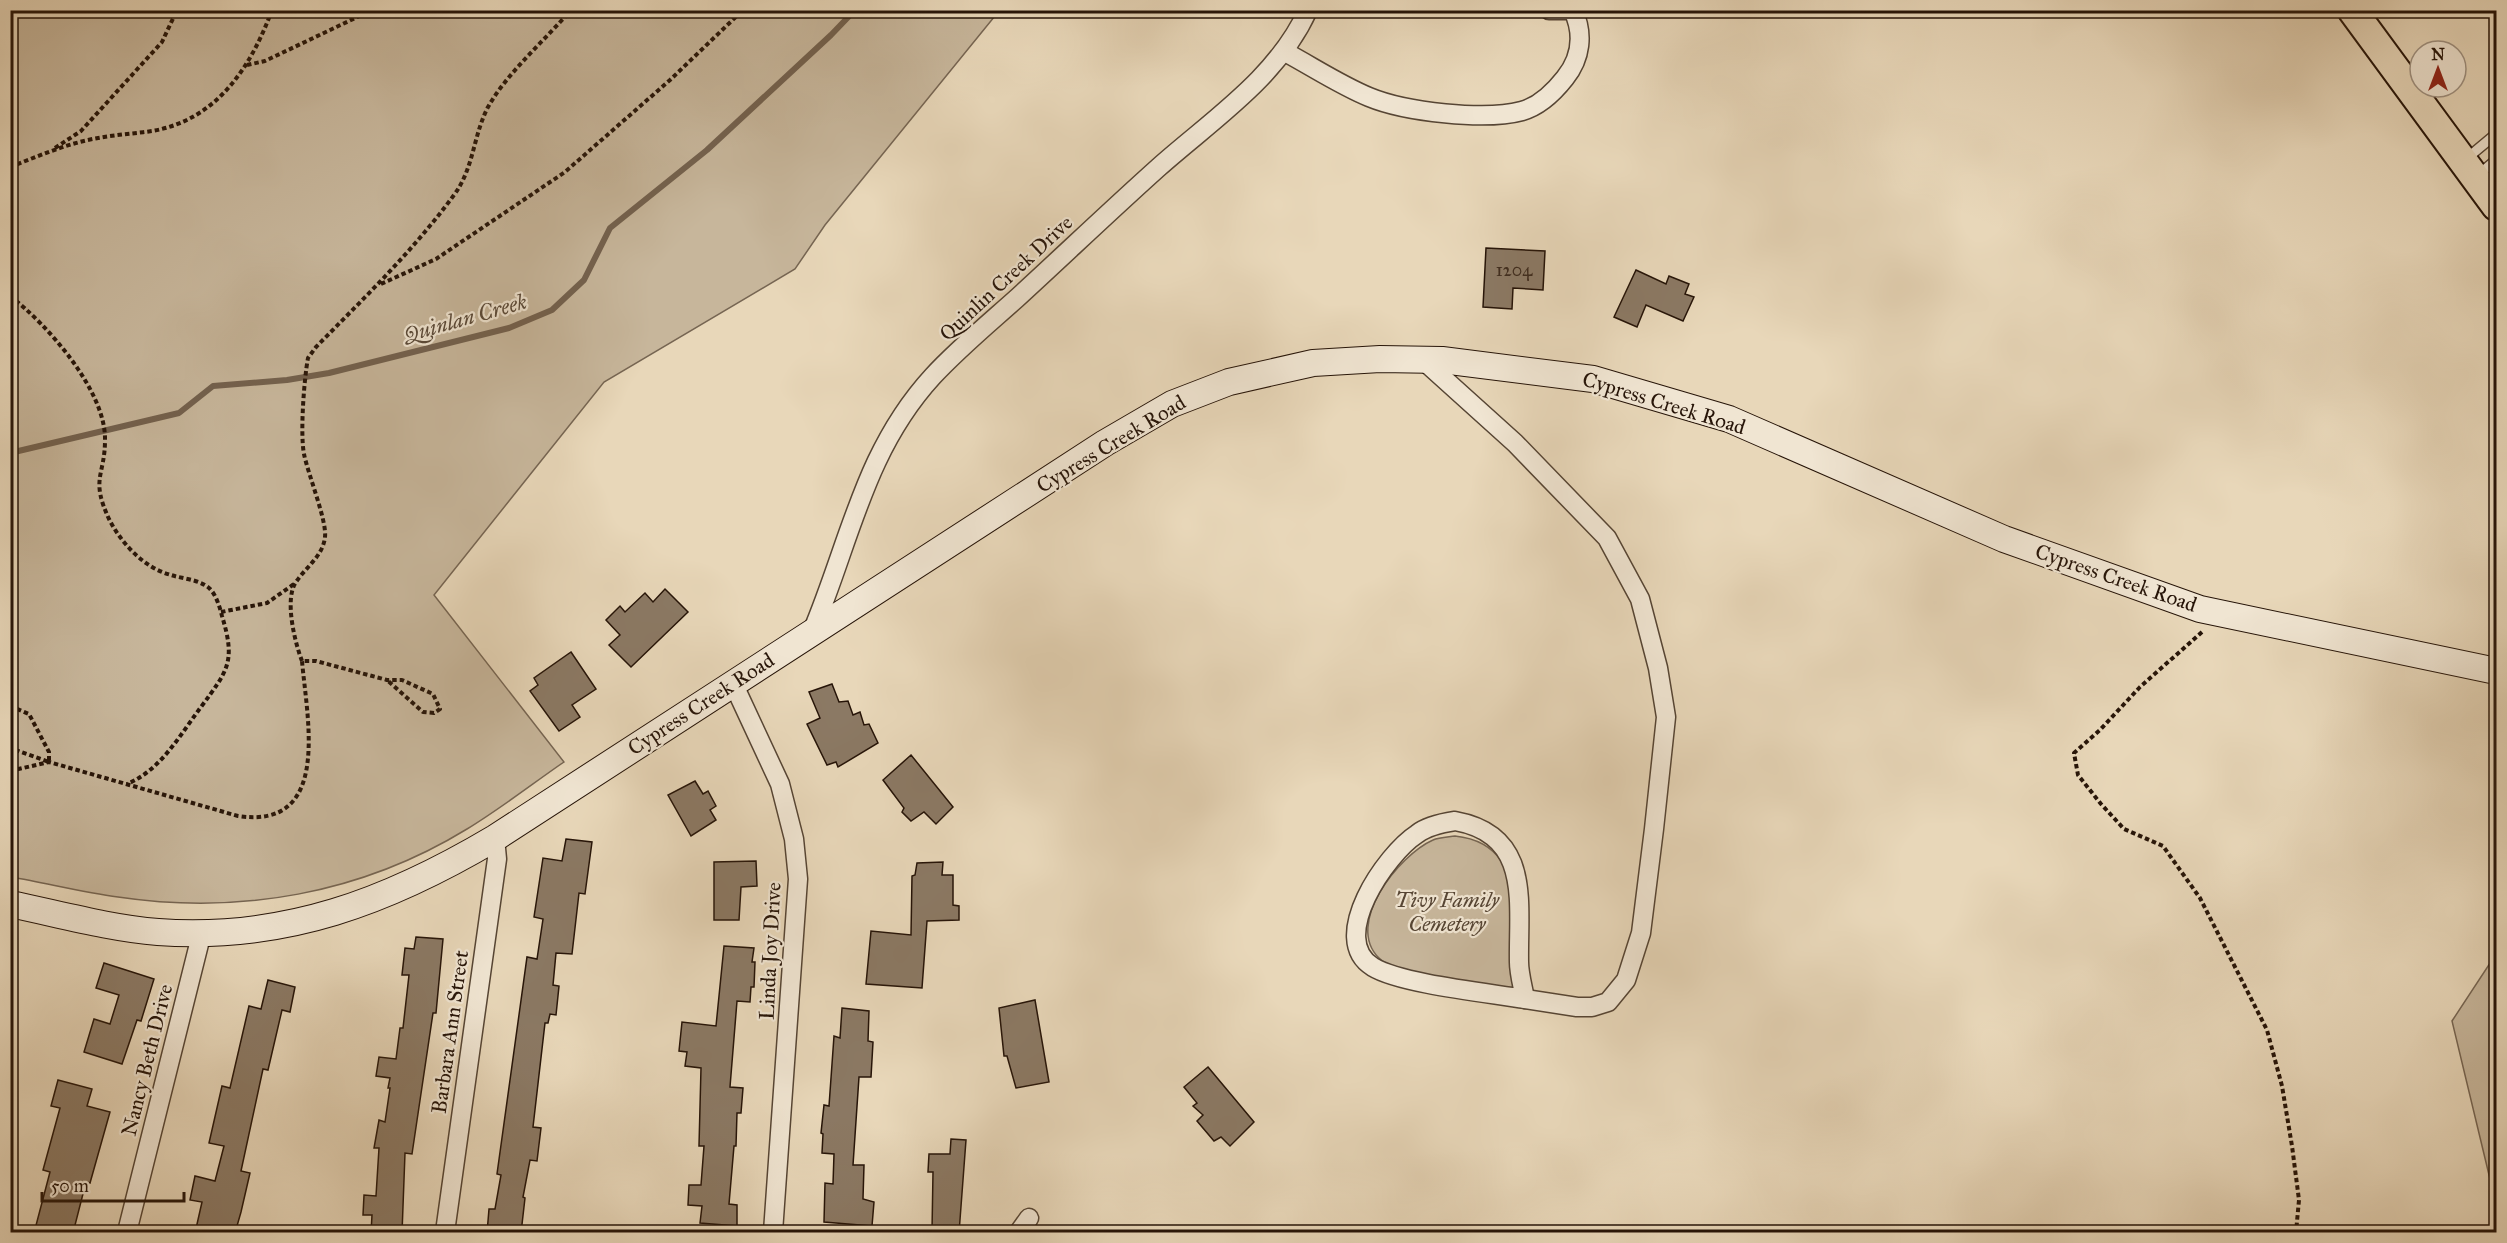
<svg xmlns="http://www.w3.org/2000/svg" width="2507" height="1243" font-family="'IM FELL Great Primer',serif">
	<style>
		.green { fill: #c7b69b; stroke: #766552; stroke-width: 1.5 }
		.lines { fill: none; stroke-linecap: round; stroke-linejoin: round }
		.stream { stroke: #73614e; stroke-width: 6 }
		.building { fill: #8b7964; stroke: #261408; stroke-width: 1.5 }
		.lane-casing { stroke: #564534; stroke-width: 12 }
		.street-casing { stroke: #564534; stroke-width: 21 }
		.secondary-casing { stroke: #261408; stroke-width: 28 }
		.primary-casing { stroke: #261408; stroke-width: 32 }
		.path { stroke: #261408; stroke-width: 4; stroke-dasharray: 4.5 3; stroke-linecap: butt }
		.lane { stroke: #f0e5d2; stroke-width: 9 }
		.street { stroke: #f0e5d2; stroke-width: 18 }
		.secondary { stroke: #f0e5d2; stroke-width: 26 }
		.primary { stroke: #e8d7b9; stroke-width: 28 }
		.labels { text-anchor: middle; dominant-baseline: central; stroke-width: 4.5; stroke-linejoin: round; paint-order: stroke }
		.number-label { font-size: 18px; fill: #3f2d1f }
		.street-label { font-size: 21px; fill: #261408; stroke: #f0e5d2 }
		.park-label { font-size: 21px; font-style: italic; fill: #564534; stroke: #f0e5d2 }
		.water-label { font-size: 22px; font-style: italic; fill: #594837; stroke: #f0e5d2 }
	</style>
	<rect width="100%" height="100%" fill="#e8d7b9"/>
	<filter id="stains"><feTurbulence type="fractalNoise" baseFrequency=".00333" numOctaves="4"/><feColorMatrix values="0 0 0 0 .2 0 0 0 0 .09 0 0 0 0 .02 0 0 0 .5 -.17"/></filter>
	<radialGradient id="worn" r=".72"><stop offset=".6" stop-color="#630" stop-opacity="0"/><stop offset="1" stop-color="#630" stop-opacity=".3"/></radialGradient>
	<g class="green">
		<path d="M11 10H999V11L825 225 795 269 604 382 434 595 564 762C532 784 500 809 467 829 361 894 239 915 118 897 82 892 46 883 11 877Z"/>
		<path d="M1455 836C1474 838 1491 845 1502 862 1519 888 1516 959 1516 991 1483 986 1403 981 1379 958 1344 924 1399 855 1433 840 1439 837 1448 837 1455 836Z"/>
		<polygon points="2496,954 2496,1204 2452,1021"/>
	</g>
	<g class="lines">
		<polyline class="stream" points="10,453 179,413 213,386 287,380 329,373 509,328 552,310 584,280 610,228 707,150 831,35 855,10"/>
	</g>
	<g class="building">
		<polygon points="1486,248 1545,251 1543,290 1513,288 1512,309 1483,307"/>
		<polygon points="1636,270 1666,284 1669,276 1689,284 1685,294 1694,297 1683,321 1646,305 1637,327 1614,317"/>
		<polygon points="665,589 688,612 631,667 609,645 620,635 606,620 620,606 625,612 645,593 653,602"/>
		<polygon points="571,652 596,689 572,705 580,717 559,731 530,691 538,685 534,678"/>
		<polygon points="832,684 839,702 848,701 853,715 860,712 864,725 869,724 878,743 838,767 836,762 827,765 807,724 820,718 809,692"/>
		<polygon points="911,755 953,807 936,824 924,812 911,821 902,812 904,808 883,780"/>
		<polygon points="695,781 703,794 708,791 716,806 710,810 716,820 691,836 668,795"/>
		<polygon points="566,839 592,842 585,894 579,893 572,954 556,953 553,985 559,986 556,1015 550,1014 548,1023 545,1023 533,1127 541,1128 537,1161 530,1160 523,1197 525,1198 521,1233 487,1233 489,1209 495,1209 501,1175 497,1174 527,957 537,959 543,919 534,917 543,858 562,861"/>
		<polygon points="756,861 757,886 741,887 739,920 714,920 714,862"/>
		<polygon points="943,862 942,875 953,875 953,905 959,906 959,920 927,921 922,988 866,984 871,931 911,935 912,876 915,875 917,863"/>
		<polygon points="416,937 443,939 436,1013 433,1013 412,1154 405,1153 402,1233 371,1233 372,1215 363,1215 364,1195 376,1196 379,1148 374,1148 379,1120 385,1122 390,1088 388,1088 390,1078 376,1076 379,1057 396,1059 400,1028 403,1028 409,975 402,975 405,948 414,949"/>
		<polygon points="724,946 754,948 752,962 755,962 754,987 751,987 750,1002 737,1001 730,1087 743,1088 741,1113 737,1113 736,1146 734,1146 729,1204 737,1205 737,1226 700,1223 702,1206 688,1205 689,1185 701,1185 704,1146 699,1146 701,1068 685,1066 687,1052 679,1051 682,1022 716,1026"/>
		<polygon points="104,963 154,979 141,1021 137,1020 122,1064 84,1052 94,1019 110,1024 119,995 96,988"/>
		<polygon points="268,980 295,987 290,1012 282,1010 268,1070 263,1069 241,1171 250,1173 241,1212 235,1233 195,1233 202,1202 190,1200 195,1176 215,1181 224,1146 209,1143 222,1086 230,1088 249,1006 261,1009"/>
		<polygon points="1035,1000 1049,1082 1016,1088 1007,1056 1004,1056 999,1008"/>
		<polygon points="842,1008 869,1011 868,1041 873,1042 871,1077 859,1077 853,1165 864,1165 863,1199 874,1202 872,1226 824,1222 825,1183 833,1184 834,1154 822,1153 823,1134 821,1133 824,1105 829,1106 834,1036 840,1038"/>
		<polygon points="1208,1067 1254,1122 1230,1146 1221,1137 1214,1141 1197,1121 1203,1115 1193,1106 1197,1103 1184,1087"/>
		<polygon points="58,1080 92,1089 87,1106 110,1112 90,1183 86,1182 73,1233 34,1233 50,1172 43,1170 60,1108 51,1106"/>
		<polygon points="951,1139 966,1140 959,1233 932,1231 933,1172 928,1172 929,1154 950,1154"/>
	</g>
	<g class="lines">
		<defs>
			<g id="lane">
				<polyline points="2466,159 2496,134"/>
				<polyline points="2477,176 2496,160"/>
			</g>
			<g id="street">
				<polyline points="1549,10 1572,10"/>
				<path d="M1285 52C1313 67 1340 85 1369 97 1405 112 1485 121 1522 111 1540 106 1554 92 1565 78 1581 58 1584 34 1573 10"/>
				<polyline points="1423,360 1515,443 1607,538 1640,599 1658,668 1666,717 1654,829 1641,933 1626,980 1608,1002 1592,1007 1577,1007 1525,999"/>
				<path d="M812 632C850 542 864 451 933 376 958 349 988 324 1016 299 1064 255 1111 210 1159 167 1213 119 1277 78 1308 10"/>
				<polyline points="733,683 780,784 794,839 798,879 773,1232"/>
				<path d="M1455 821C1532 835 1518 902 1519 962 1519 974 1523 987 1525 999 1490 993 1401 984 1373 967 1327 939 1386 854 1417 834 1427 826 1442 823 1455 821Z"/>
				<polyline points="127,1232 202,932"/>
				<polyline points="445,1232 497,859 495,838"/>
				<polyline points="1019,1232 1029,1218"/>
			</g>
			<path id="secondary" d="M10 904C59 914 109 928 158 932 285 941 389 901 495 838L1105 443 1172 404 1229 382 1313 363 1380 359 1442 360 1593 379 1729 419 2004 539 2200 609 2496 671"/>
			<polyline id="primary" points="2352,10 2496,206"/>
		</defs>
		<use href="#lane" class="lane-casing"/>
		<use href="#street" class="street-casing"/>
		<use href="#secondary" class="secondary-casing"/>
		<use href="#primary" class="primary-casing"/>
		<g class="path">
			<polyline points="247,65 265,61 372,10"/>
			<polyline points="55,148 81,131 162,42 177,10"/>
			<path d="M10 167C36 157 61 146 88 140 110 135 131 134 152 131 217 120 251 67 272 10"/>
			<polyline points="381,284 436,259 565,172 670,80 743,10"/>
			<path d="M10 296C47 324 106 391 105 440 105 476 90 478 109 519 121 543 144 568 171 575 183 579 198 579 209 588 216 594 220 608 222 616 236 662 228 670 201 707 180 735 161 770 127 784"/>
			<polyline points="221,612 267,603 294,584"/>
			<polyline points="2202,632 2140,687 2100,730 2074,753 2078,775 2101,804 2124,829 2163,846 2200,898 2267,1030 2282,1086 2292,1146 2299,1200 2296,1232"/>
			<path d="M302 661C295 643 284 599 296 582 306 567 323 556 325 537 327 521 308 474 304 454 300 434 304 379 308 358L316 347C364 298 413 251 454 195 474 168 473 136 488 107 507 73 545 40 571 10"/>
			<polyline points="10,706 29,714 49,752 49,762 10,748"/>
			<path d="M10 771 49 762 238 816C332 830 307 719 302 661H316L387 680H402L433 694 440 709 434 713 423 712 387 680"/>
		</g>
		<use href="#lane" class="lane"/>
		<use href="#street" class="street"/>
		<use href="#secondary" class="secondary"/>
		<use href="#primary" class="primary"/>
	</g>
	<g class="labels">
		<g class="number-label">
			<text x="1514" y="270">1204</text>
		</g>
		<g class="street-label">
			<text transform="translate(1006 278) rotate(-43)">Quinlin Creek Drive</text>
			<text transform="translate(1664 403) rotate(17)">Cypress Creek Road</text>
			<text transform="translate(1111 444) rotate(-31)">Cypress Creek Road</text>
			<text transform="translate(2116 578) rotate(19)">Cypress Creek Road</text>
			<text transform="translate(701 704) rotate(-33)">Cypress Creek Road</text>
			<text transform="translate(770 951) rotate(-87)">Linda Joy Drive</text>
			<text transform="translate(450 1032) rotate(-82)">Barbara Ann Street</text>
			<text transform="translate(147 1060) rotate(-76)">Nancy Beth Drive</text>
		</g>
		<g class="park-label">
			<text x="1447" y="900">Tivy Family<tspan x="1447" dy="24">Cemetery</tspan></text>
		</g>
		<g class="water-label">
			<text transform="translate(465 318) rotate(-16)">Quinlan Creek</text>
		</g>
	</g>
	<rect width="2507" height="1243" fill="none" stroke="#e8d7b9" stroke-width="36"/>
	<rect x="12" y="12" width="2483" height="1219" fill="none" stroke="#261408" stroke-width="3"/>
	<rect x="18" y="18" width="2471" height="1207" fill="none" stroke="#261408" stroke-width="1.5"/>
	<g transform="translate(2438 69)"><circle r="28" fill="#f0e5d2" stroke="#9f9181" stroke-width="1.5"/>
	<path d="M0-4.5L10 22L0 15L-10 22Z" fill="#8f2418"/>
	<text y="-9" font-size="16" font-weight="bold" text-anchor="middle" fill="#261408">N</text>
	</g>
	<path d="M42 1192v9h142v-9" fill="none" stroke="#261408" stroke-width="3"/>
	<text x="51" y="1192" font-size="18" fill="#261408" stroke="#f0e5d2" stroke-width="4.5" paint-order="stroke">50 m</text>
	<rect width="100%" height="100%" filter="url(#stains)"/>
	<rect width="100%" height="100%" fill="url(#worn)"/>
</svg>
